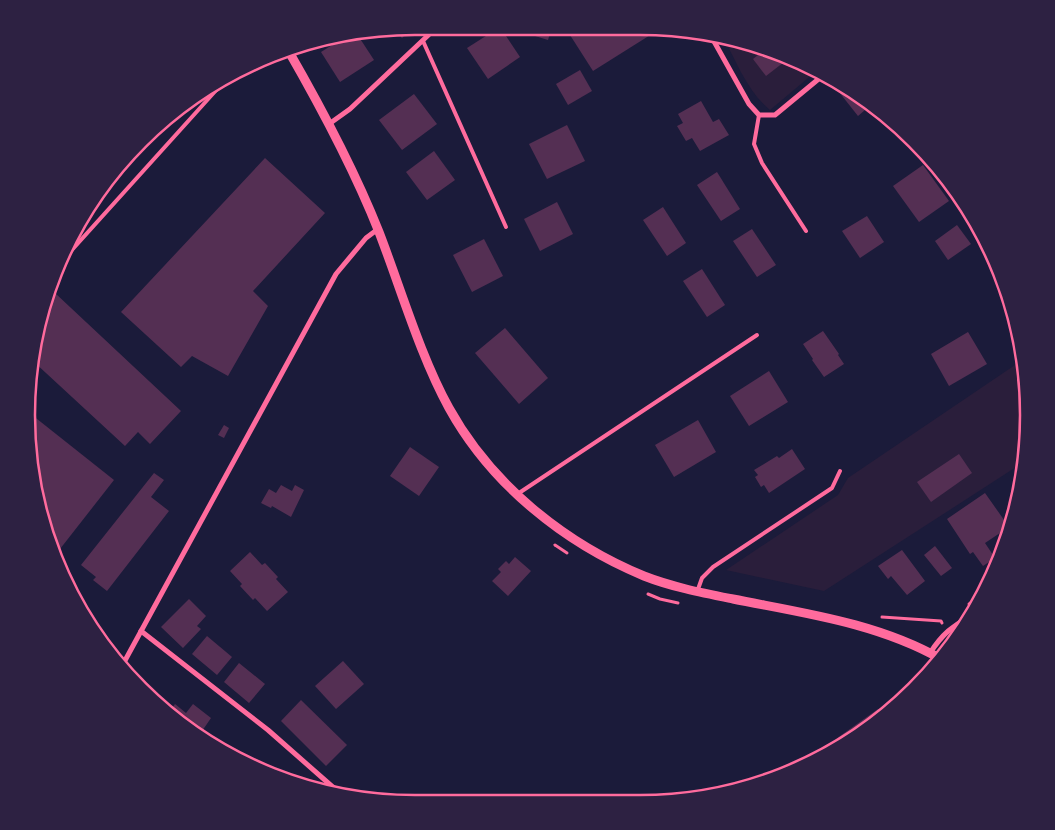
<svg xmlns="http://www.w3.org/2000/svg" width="1055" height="830" font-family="Ubuntu,sans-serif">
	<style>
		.green { fill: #2a1e3b }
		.building { fill: #542f53 }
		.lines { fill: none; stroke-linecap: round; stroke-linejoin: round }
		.path { stroke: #ff6b9d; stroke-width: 3 }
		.service { stroke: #ff6b9d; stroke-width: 4 }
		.minor { stroke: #ff6b9d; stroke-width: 5 }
		.tertiary { stroke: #ff6b9d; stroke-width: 9 }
		.rim { fill: none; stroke: #ff6b9d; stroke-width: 2.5 }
	</style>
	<rect width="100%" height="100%" fill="#1b1b3a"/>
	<g class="green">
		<path d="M724 39 765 47 814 73 770 110C748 92 737 63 724 39Z"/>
		<polygon points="1024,359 1028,440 1024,462 824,591 726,570 838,495 848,478"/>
	</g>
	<g class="building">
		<polygon points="414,26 402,38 394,29"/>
		<polygon points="500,27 520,57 488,79 467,48"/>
		<polygon points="538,27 552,27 548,40 535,36"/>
		<polygon points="583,27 663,27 593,71 570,35"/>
		<polygon points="357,34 374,60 340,82 321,52 348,35"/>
		<polygon points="767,48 788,59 766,76 753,59"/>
		<polygon points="580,70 592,91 568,105 556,84"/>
		<polygon points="843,89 872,104 858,116 839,92"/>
		<polygon points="414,94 437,124 402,150 379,120"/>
		<polygon points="701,101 713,122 719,119 729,135 700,151 692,138 686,141 677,126 683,123 678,114"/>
		<polygon points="567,125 585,161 547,179 529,144"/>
		<polygon points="434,151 455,180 427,200 406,172"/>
		<polygon points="265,158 325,213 253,291 268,306 228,376 192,356 181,367 121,312"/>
		<polygon points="923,165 949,201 919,222 893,186"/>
		<polygon points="717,172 740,209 721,221 697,185"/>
		<polygon points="557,202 573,234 540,251 524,219"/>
		<polygon points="663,207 686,243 667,256 643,220"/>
		<polygon points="867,216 884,242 860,258 842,231"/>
		<polygon points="957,225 971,244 948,260 935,241"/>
		<polygon points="752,229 776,265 757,277 733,241"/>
		<polygon points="484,239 503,276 472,292 453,255"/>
		<polygon points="702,269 725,305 707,317 683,281"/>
		<polygon points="55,293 181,411 150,444 138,432 125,446 33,361 39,315 44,305"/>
		<polygon points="505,328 548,378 519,404 475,353"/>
		<polygon points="823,331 839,354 838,355 844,364 824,377 812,360 813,359 803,344"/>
		<polygon points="968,332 987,364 949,386 931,354"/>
		<polygon points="769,371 788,402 749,426 730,396"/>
		<polygon points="27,411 114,480 60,549 50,541 40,516"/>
		<polygon points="698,420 716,452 674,477 655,445"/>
		<polygon points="224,425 229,428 224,438 218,435"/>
		<polygon points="410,447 439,467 419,496 390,476"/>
		<polygon points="792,449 805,469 769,493 764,485 761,487 755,477 758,475 754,470 777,456 779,458"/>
		<polygon points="959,454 972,473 931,502 917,482"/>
		<polygon points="154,473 164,480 151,497 169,511 107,591 93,580 96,577 81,565"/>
		<polygon points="281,485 292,491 295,485 304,490 291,517 272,506 271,508 261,503 269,489 276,493"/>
		<polygon points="985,493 1009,527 985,543 995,558 983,566 973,552 970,554 947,519"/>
		<polygon points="935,546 952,568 941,576 924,555"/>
		<polygon points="902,550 925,581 907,595 891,576 888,579 878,566"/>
		<polygon points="250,552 262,565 265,563 278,577 276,579 288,592 267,611 255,598 253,600 240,586 242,584 230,571"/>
		<polygon points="515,557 531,571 508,596 492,581 501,572 498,569 506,561 509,564"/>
		<polygon points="189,599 206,616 197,626 201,629 183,648 161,627"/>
		<polygon points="207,636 232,657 217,675 192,654"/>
		<polygon points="343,661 364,684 336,709 315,686"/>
		<polygon points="239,663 265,684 249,703 224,682"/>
		<polygon points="152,698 170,711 175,704 186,713 193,704 211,718 198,737 152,699"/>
		<polygon points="301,700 347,745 326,766 281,721"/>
		<polygon points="878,709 884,716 832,753 826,746"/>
	</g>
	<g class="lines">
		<g class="path">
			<polyline points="555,545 567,553"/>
			<polyline points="648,594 660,599 678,603"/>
			<polyline points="969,604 984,594"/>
			<polyline points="882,617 941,621 942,623"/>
		</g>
		<g class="service">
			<polyline points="423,41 506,227"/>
			<polyline points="759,115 754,144 762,163 806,231"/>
			<polyline points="61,262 219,87 256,64"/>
			<polyline points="1015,320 1015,327 1018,331"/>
			<polyline points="519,493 757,335"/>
			<polyline points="697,592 702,578 713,567 832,488 840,471"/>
		</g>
		<g class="minor">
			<polyline points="711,36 749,104 759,115 775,115 821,77"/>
			<polyline points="329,124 350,109 438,26"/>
			<polyline points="141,631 268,730 343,796"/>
			<path d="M930 653C943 633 952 627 971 615"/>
			<polyline points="122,666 336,274 366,238 378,229"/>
		</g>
		<path class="tertiary" d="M288 50C322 109 354 169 379 232 401 289 420 355 449 408 491 484 564 543 644 576 672 587 703 593 733 599 803 613 878 623 941 659"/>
	</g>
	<path d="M0 0H1055V830H0ZM415 35H640A380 380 0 0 1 1020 415V415A380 380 0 0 1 640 795H415A380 380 0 0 1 35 415V415A380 380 0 0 1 415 35Z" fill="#2d2142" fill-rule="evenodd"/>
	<path class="rim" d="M415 35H640A380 380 0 0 1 1020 415V415A380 380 0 0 1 640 795H415A380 380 0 0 1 35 415V415A380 380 0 0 1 415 35Z"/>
</svg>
